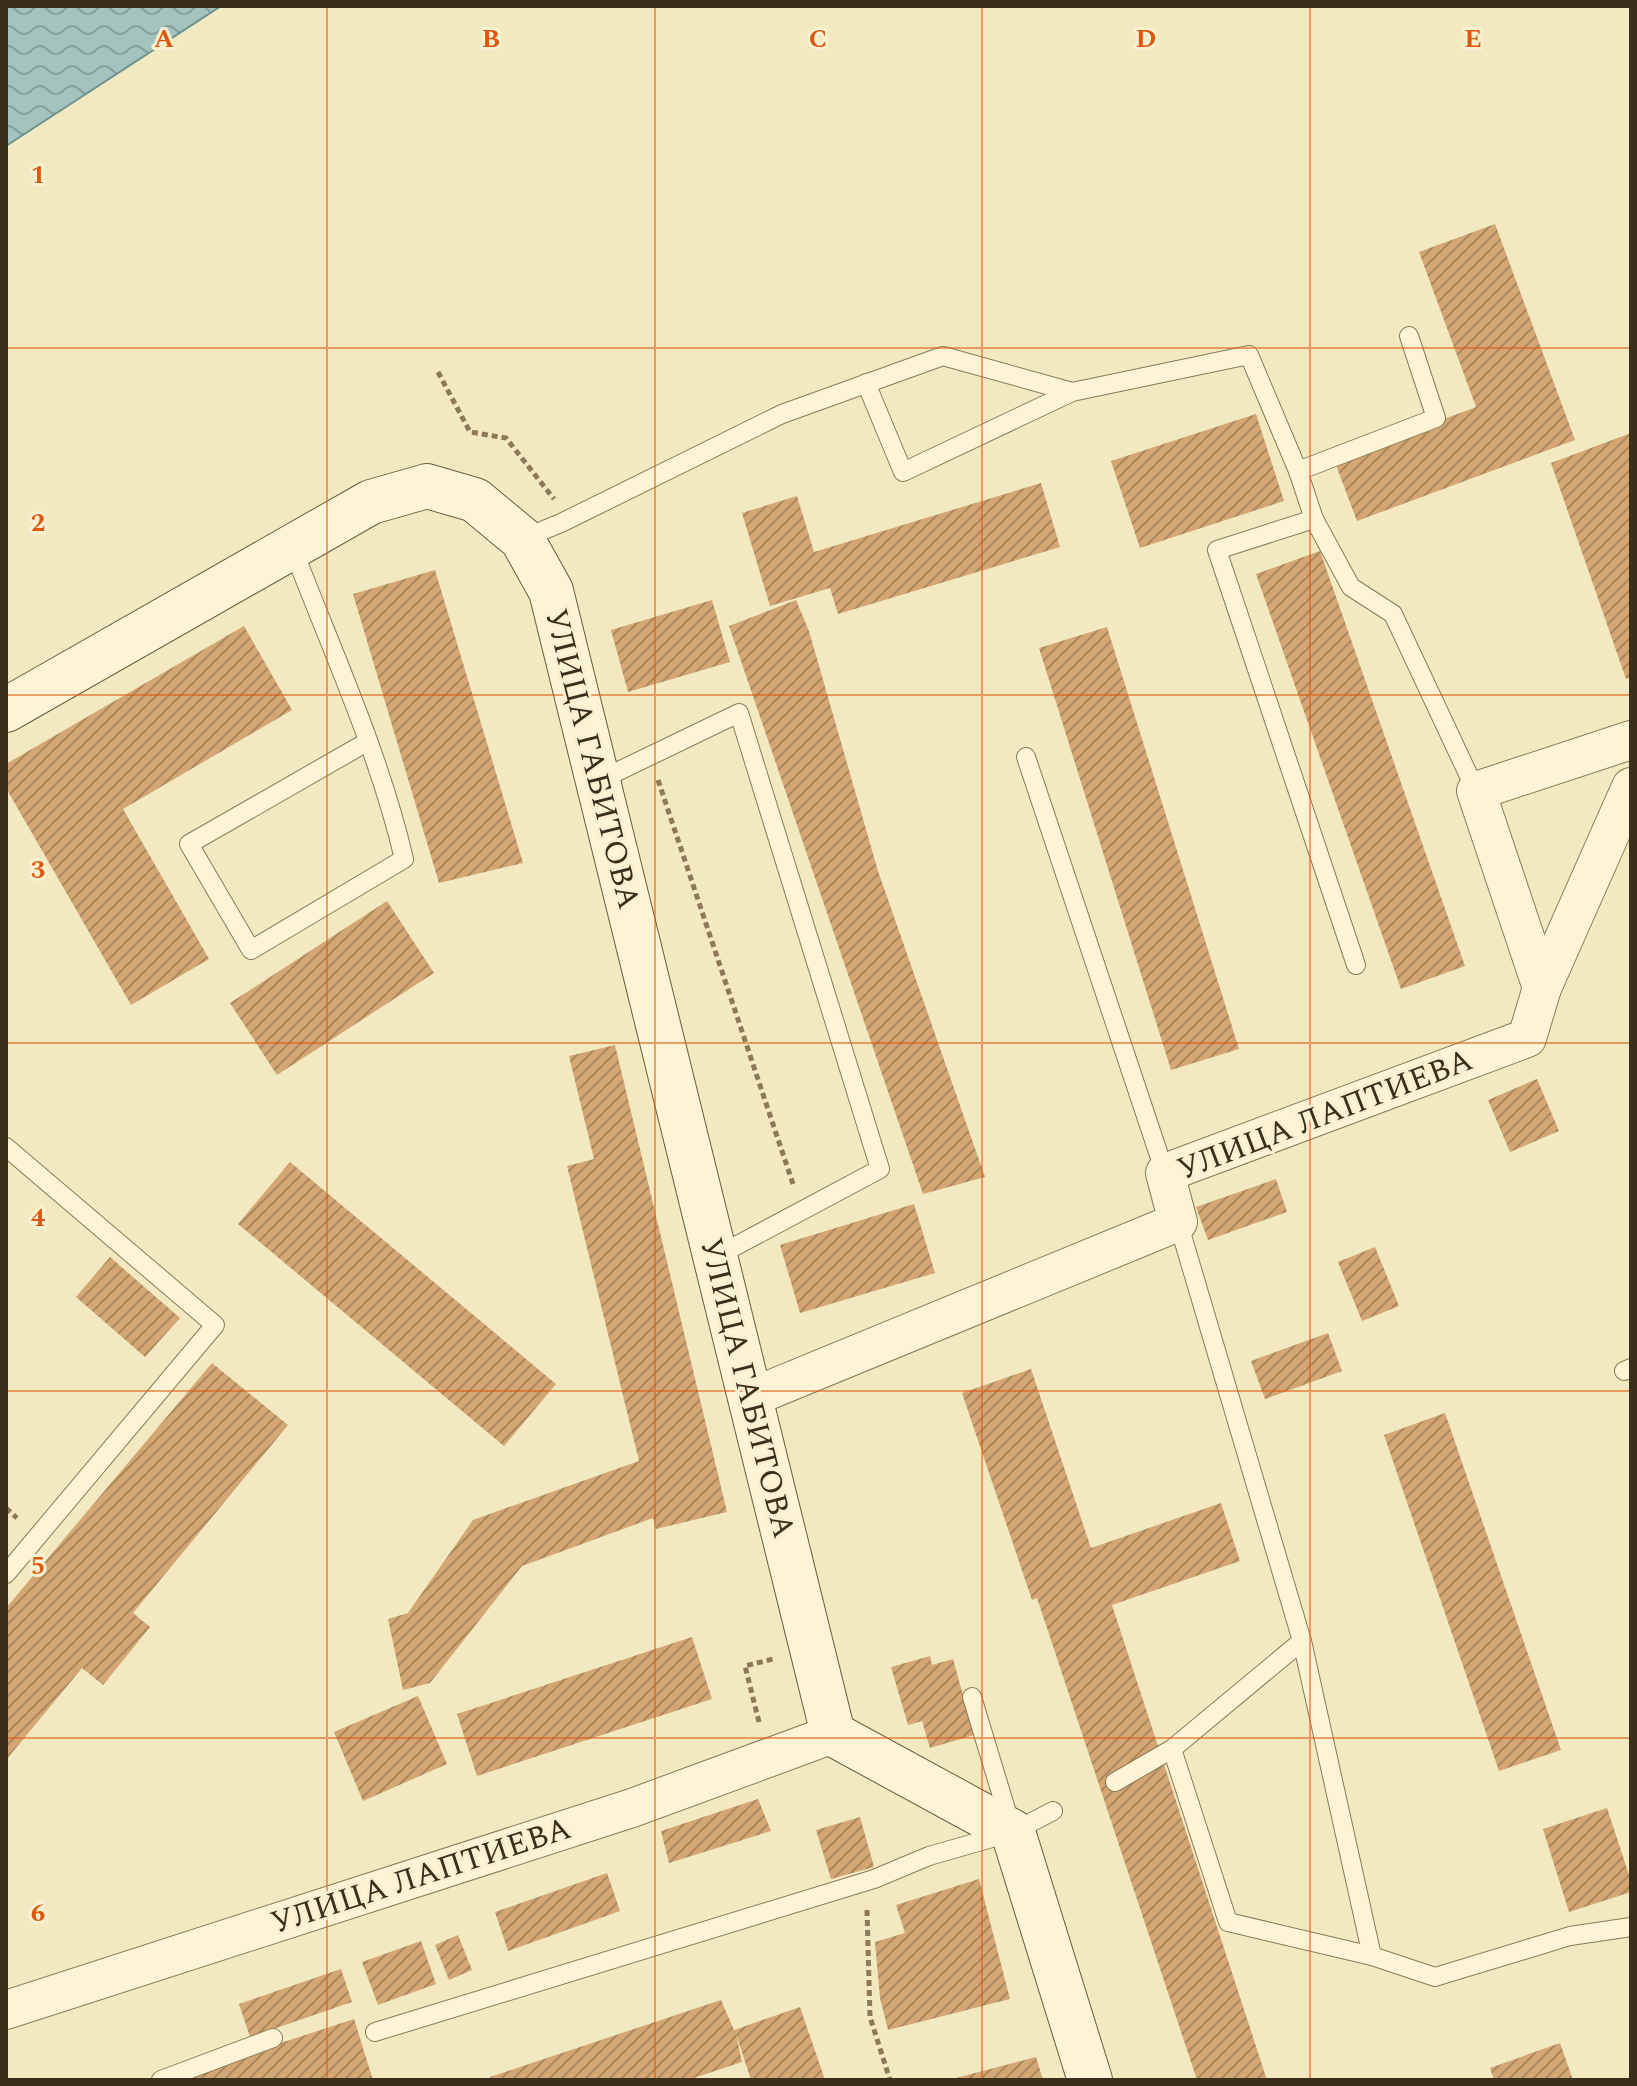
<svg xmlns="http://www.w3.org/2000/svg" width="1637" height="2086" font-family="Spectral,serif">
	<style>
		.water { fill: url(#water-waves); stroke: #6a928d; stroke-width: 2 }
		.building { fill: url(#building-hatch) }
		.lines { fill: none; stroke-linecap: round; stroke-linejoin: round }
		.lane-casing { stroke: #8d7957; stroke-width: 20 }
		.street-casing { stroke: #8d7957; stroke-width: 40 }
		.secondary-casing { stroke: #6e5a3a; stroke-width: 46 }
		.path { stroke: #8d7957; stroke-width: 5; stroke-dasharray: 6 4; stroke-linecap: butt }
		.lane { stroke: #fcf4d5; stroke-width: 18 }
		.street { stroke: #fcf4d5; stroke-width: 38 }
		.secondary { stroke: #fcf4d5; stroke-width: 44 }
		.grid { fill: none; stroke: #df570d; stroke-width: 2; stroke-opacity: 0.55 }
		.labels { text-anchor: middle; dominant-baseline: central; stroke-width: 6; stroke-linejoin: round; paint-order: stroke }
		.street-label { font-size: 32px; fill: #3b2f1c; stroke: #f8f1d1 }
		.grid-label { font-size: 26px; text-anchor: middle; font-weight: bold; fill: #df570d; stroke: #f8f1d1; stroke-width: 6; stroke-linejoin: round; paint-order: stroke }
	</style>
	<defs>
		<pattern id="water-waves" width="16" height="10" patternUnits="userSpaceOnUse" patternTransform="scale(2)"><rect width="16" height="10" fill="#a4c3be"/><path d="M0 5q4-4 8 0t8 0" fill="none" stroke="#879f9a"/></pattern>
		<pattern id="building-hatch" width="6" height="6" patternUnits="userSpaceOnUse" patternTransform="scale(2)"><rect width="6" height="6" fill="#d3a673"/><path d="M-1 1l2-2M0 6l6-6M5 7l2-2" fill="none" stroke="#ac885e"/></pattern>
	</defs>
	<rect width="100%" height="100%" fill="#f2e9c1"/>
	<polygon class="water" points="6,6 221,6 6,146"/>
	<g class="building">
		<polygon points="1495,224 1575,440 1357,521 1334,460 1476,407 1419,252"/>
		<polygon points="1256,414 1284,501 1140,548 1111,461"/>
		<polygon points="1631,433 1631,677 1626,679 1551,463"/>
		<polygon points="1041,483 1060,547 838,614 830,588 770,606 742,513 797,496 814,552"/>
		<polygon points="1320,551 1465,966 1401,989 1256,574"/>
		<polygon points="435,570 523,863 439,883 353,594"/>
		<polygon points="712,600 730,662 628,692 611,630"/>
		<polygon points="796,600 809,631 878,871 985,1177 923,1194 729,626"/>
		<polygon points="244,626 292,710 123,809 209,959 131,1005 6,788 6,764"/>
		<polygon points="1107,627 1239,1049 1171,1070 1039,648"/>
		<polygon points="387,901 434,973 277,1075 230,1003"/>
		<polygon points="615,1045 727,1512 656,1529 653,1518 522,1566 430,1683 403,1690 388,1619 408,1613 473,1520 639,1461 567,1166 594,1159 569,1056"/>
		<polygon points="1537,1079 1559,1131 1510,1152 1488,1100"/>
		<polygon points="290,1162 556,1384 504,1446 238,1224"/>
		<polygon points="1276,1179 1287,1212 1208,1240 1196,1207"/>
		<polygon points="914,1204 935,1273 800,1313 780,1245"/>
		<polygon points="1375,1247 1399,1306 1362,1321 1338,1262"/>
		<polygon points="110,1257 180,1318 145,1357 76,1297"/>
		<polygon points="1328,1333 1342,1371 1265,1399 1251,1361"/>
		<polygon points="212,1363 288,1425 133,1613 150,1627 103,1685 82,1668 6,1760 6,1608"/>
		<polygon points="1031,1369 1091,1548 1221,1503 1240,1561 1112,1605 1267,2080 1197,2080 1037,1598 1032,1600 962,1393"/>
		<polygon points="1445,1413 1561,1750 1499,1771 1384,1435"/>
		<polygon points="692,1637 712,1699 477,1776 457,1714"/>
		<polygon points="930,1656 932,1665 953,1659 974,1735 930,1748 922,1721 908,1725 891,1667"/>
		<polygon points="418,1696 447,1764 363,1801 334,1732"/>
		<polygon points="758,1799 771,1831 669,1863 661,1831"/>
		<polygon points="1607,1808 1631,1881 1631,1892 1569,1912 1543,1829"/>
		<polygon points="860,1817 874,1867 831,1879 816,1830"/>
		<polygon points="607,1873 620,1911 508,1951 495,1912"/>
		<polygon points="979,1879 1010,1999 888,2030 880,1998 875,1942 905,1933 896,1905"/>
		<polygon points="458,1935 472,1970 449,1980 435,1945"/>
		<polygon points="421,1941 436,1984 378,2005 362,1962"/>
		<polygon points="341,1969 352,2002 250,2037 239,2004"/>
		<polygon points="721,2000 734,2030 800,2007 825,2080 751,2080 736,2034 742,2062 688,2080 491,2080 490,2077"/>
		<polygon points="354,2019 373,2080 191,2080 189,2073"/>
		<polygon points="1560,2043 1573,2080 1494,2080 1490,2068"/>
		<polygon points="1036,2057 1043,2080 952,2080 952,2079"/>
	</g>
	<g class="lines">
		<defs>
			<g id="lane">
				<polyline points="866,383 903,472 1072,392"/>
				<polyline points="1314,519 1298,471 1436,418 1409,336"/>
				<polyline points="522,539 561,523 782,414 943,356 1072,392 1249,355 1298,471"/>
				<path d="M293 549C332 651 379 752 404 859L251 950 189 844 367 742"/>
				<polyline points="1026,757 1165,1173"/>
				<polyline points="598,781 739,713 880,1169 715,1257"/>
				<polyline points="1356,965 1217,550 1314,519 1351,587 1393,614 1476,791"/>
				<polyline points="6,1147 215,1325 6,1574"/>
				<polyline points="1178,1222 1302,1641 1372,1956"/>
				<polyline points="1624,1371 1631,1368"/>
				<polyline points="972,1697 1011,1826"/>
				<polyline points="1172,1749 1228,1922 1372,1956 1435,1977 1570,1936 1631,1927"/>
				<polyline points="1115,1782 1172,1749 1302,1641"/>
				<polyline points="375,2032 874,1879 929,1856 1013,1832 1053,1811"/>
				<polyline points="161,2080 273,2038"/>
			</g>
			<g id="street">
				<polyline points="1542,988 1476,791 1631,740"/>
				<polyline points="750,1398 1178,1222 1165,1173 1527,1038 1542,988 1631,787"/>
				<polyline points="6,2010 632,1808 833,1734"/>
			</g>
			<polyline id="secondary" points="6,710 371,502 427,486 475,500 522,539 551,591 833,1734 1013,1832 1090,2080"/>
		</defs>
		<use href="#lane" class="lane-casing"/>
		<use href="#street" class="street-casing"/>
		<use href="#secondary" class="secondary-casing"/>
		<g class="path">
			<polyline points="438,372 470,432 506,438 554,499"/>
			<polyline points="658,780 793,1184"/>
			<polyline points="6,1508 17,1518"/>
			<polyline points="759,1722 745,1666 773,1659"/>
			<polyline points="867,1910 870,2017 890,2080"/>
		</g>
		<use href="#lane" class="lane"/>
		<use href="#street" class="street"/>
		<use href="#secondary" class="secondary"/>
	</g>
	<path class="grid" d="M327 6V2080M655 6V2080M982 6V2080M1310 6V2080M6 348H1631M6 695H1631M6 1043H1631M6 1391H1631M6 1738H1631"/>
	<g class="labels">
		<g class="street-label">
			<text transform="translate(592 759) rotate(76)">УЛИЦА ГАБИТОВА</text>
			<text transform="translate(1325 1115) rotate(-21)">УЛИЦА ЛАПТИЕВА</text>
			<text transform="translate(747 1388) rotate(76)">УЛИЦА ГАБИТОВА</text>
			<text transform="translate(421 1876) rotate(-18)">УЛИЦА ЛАПТИЕВА</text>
		</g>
	</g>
	<g class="grid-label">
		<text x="164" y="47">A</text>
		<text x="491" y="47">B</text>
		<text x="818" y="47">C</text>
		<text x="1146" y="47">D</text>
		<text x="1473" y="47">E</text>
		<text x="38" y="183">1</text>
		<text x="38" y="531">2</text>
		<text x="38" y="878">3</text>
		<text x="38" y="1226">4</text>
		<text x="38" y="1574">5</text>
		<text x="38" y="1921">6</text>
	</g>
	<rect width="1637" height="2086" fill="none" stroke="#3b2f1c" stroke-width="16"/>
</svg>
